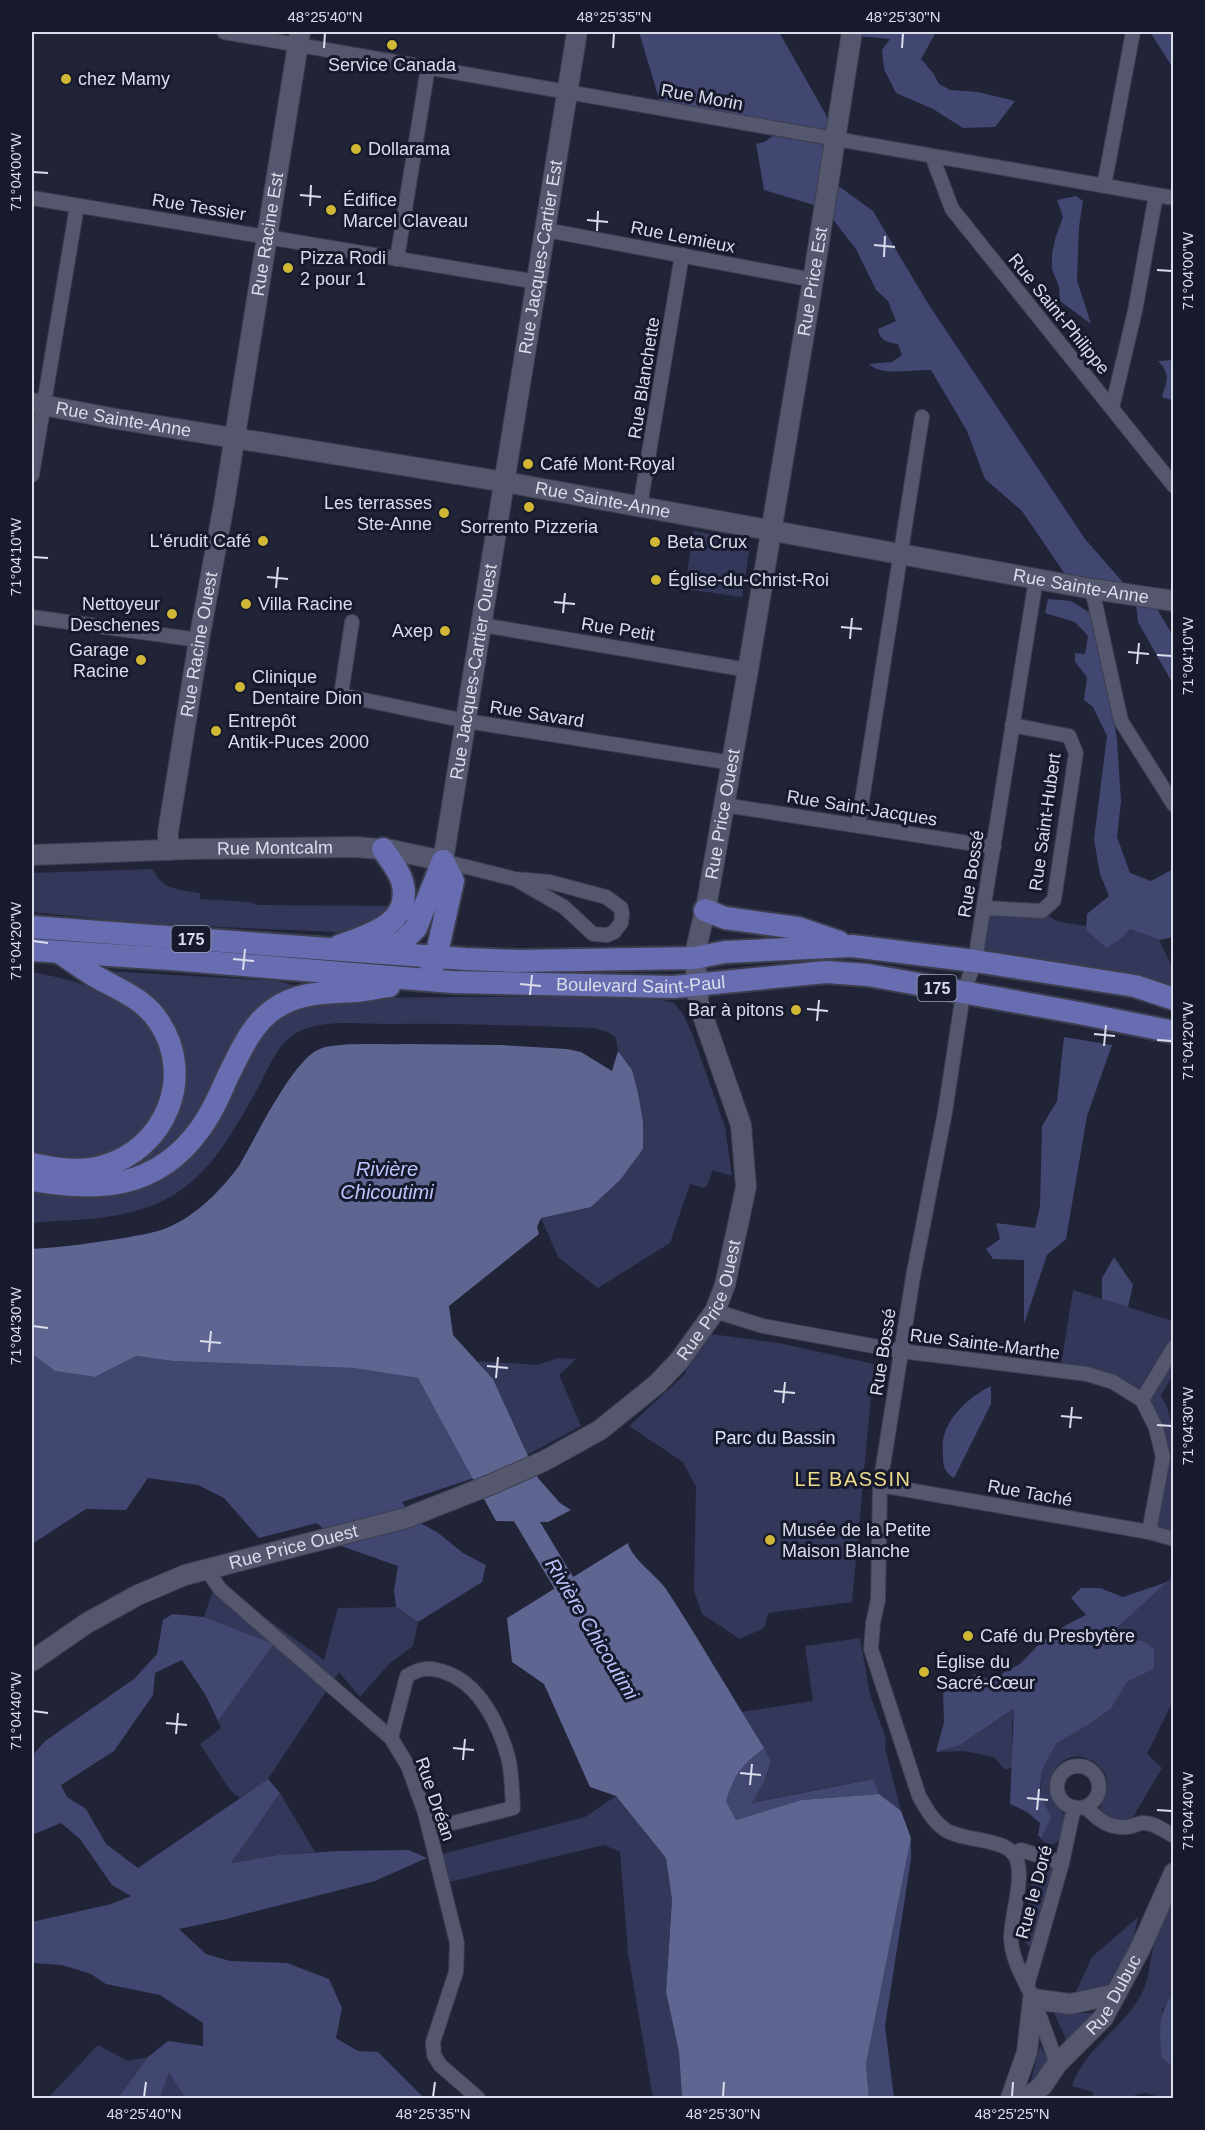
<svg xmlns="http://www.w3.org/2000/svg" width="1205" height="2130" font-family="Helvetica,sans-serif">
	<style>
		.green { fill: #33385a }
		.forest { fill: #424771 }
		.water { fill: #5f6591 }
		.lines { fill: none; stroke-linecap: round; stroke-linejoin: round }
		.river { stroke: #5f6591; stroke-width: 22 }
		.street-casing { stroke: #3c3e4e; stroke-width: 16 }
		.secondary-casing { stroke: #3c3e4e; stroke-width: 22 }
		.primary-casing { stroke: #3c3e4e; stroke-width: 26 }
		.street { stroke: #54576d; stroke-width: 14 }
		.secondary { stroke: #54576d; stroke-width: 20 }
		.primary { stroke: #676db0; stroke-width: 22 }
		.ticks { fill: none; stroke: #dbddea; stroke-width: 2 }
		.poi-dot { fill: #d1b736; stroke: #171a2c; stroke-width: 2 }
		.labels { text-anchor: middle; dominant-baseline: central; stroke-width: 6; stroke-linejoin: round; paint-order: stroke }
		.shield { fill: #171a2c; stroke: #a0a2b1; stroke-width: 1.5 }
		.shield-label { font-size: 16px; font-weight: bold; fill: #dbddea }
		.poi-label { font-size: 18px; fill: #dbddea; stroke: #171a2c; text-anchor: start }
		.street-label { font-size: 18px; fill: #dbddea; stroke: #171a2c }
		.park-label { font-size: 18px; fill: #dde2ff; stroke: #171a2c }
		.water-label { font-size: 20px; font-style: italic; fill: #bbc5fd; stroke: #171a2c }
		.neighbourhood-label { font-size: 20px; letter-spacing: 1.5px; fill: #eedc8e; stroke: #171a2c }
		.neatline { fill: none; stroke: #dbddea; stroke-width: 2 }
		.ticks-label { font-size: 15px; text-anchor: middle; fill: #dbddea }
	</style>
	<rect width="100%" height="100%" fill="#212336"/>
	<g class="green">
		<polygon points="693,531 739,539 750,545 742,597 685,589"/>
		<path d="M153 869C161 890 181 890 200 893V899L249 902 258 905 391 906 389 914 350 932H336L151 924 32 912V873Z"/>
		<polygon points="984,908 1042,911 1056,921 1086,926 1086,930 1124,936 1130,929 1159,940 1173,968 1173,999 975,961"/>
		<polygon points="106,971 278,981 296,986 296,989 188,1134 139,1170 66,1175 124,1166 181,1064"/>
		<path d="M32 972C64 978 98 986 127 1003 138 1010 148 1022 154 1033 179 1078 157 1135 108 1153 84 1162 56 1155 32 1151Z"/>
		<path d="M644 996 674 1003 683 1014 693 1036 725 1127 732 1176 713 1170 707 1185 704 1188 690 1184 670 1243 598 1288 558 1257 541 1218 592 1206 643 1122 632 1070 618 1051 616 1038 608 1032 593 1028C525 1026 457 1023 388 1024 362 1024 322 1019 298 1032 278 1042 267 1071 257 1090 219 1156 195 1202 113 1216 86 1221 58 1220 32 1223V1187L154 1178 249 1049 282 1011 334 998Z"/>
		<polygon points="1073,1290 1173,1321 1173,1375 1161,1395 1167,1407 1173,1430 1173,1539 1149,1532 1163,1457 1142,1400 1113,1382 1060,1372"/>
		<polygon points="703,1333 779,1343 874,1364 852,1602 768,1613 764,1628 740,1639 702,1614 694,1591 696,1487 683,1462 629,1426 684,1375"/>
		<polygon points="558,1358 576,1359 559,1375 581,1426 527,1455 493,1379 477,1361 537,1365"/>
		<path d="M1173 1576V1701L1147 1754 1162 1768 1130 1822H1106L1099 1812C1101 1801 1109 1792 1107 1780 1104 1764 1082 1751 1067 1759 1059 1762 1055 1768 1052 1776 1043 1801 1066 1803 1065 1823 1065 1836 1053 1854 1041 1839L1045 1829 1040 1795 1042 1770 1057 1743 1088 1725 1111 1709 1127 1682 1154 1669 1143 1641 1107 1637Z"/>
		<polygon points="216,1582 324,1660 338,1608 396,1607 418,1622 413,1646 389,1664 360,1697 339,1672 268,1779 240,1798 230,1790 200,1744 221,1728 218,1721 274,1644 204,1617"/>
		<polygon points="860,1638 870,1694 886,1739 885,1748 901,1811 879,1794 872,1779 751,1803 764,1782 771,1762 741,1712 813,1701 805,1646"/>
		<polygon points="1015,1709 1012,1724 1013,1767 1005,1770 994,1757 963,1751 936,1752 960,1745"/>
		<polygon points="280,1793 315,1852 278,1855 230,1863"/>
		<polygon points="616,1796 666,1858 672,1900 666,1992 679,2052 682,2098 653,2098 628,1953 620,1852 604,1845 445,1883 439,1855 585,1817"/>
		<polygon points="1041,1865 1053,1867 1055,1870 1036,1947 1030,1947 1025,1943 1024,1930 1034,1871"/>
		<path d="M1173 1891V1993L1162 2010V2058L1173 2067V2098H1162L1146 2093 1138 2094 1129 2098H1092L1093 2092 1072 2086C1084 2050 1121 2029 1140 1997 1149 1982 1149 1966 1153 1948 1158 1929 1166 1910 1173 1891Z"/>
		<path d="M1138 1917C1133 1941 1128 1979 1102 1990 1094 1994 1083 1994 1074 1996L1092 1957Z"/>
		<polygon points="1054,2013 1095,2013 1068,2044"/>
		<polygon points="98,2045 128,2061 148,2057 118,2098 48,2098"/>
		<polygon points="1040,2045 1050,2064 1031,2081"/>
		<polygon points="169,2071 185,2098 160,2098"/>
	</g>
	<g class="forest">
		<path d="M639 32H779L825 113 835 139 829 179 873 211 927 302 1085 539 1135 596 1156 607 1173 636V684L1138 622 1135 596 1069 580 1022 511 985 479 967 431 931 370C913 369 882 377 869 364L892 362 902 355 898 344C887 342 880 341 878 329L896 321 888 301 876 290 856 249 824 208 764 190 756 144 764 142 782 130 660 102Z"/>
		<polygon points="858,32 936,32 921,59 933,73 939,84 950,90 978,92 1015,101 995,127 963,128 933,109 896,93 884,69 882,50 890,39 857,36"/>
		<polygon points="1150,32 1173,32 1173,68"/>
		<polygon points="1076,196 1083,201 1079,227 1077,280 1091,324 1060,301 1059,287 1052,269 1052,254 1056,236 1063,217 1057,200"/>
		<path d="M1173 360V398L1171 400 1162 397C1167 379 1171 375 1158 361Z"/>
		<polygon points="1048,599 1071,601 1092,614 1106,666 1117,740 1121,801 1117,837 1130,873 1151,881 1173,869 1173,937 1159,940 1130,929 1124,936 1107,948 1086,930 1087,914 1109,896 1100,874 1094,839 1107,736 1093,707 1084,700 1087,677 1075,662 1075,653 1085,654 1088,636 1075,622 1045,613"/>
		<polygon points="1064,1037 1112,1045 1087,1116 1066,1239 1047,1255 1024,1324 1024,1260 993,1259 986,1249 1000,1239 996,1223 1035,1228 1040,1206 1042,1126 1057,1101"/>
		<polygon points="1114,1257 1133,1285 1128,1307 1102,1299 1102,1278"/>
		<polygon points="32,1354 55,1371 95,1377 136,1356 173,1361 353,1368 418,1378 445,1425 486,1474 402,1502 413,1519 437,1532 463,1553 486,1565 482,1582 418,1622 396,1607 394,1590 398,1566 341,1546 317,1523 259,1538 224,1498 198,1485 148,1478 126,1510 86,1509 32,1544"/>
		<path d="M991 1386V1404L954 1478C944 1472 943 1466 943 1455 943 1449 942 1442 944 1436 949 1415 972 1395 991 1386Z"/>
		<polygon points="1167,1582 1108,1636 1143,1641 1154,1649 1154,1669 1127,1682 1111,1709 1088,1725 1057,1743 1042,1770 1040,1787 1040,1795 1051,1817 1041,1839 1038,1835 1040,1823 1027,1812 1010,1804 1014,1709 960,1745 936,1752 944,1722 943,1693 975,1674 990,1680 1020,1664 1041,1642 1068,1624 1086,1615 1071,1598 1081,1588 1100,1588 1123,1597"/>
		<polygon points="173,1614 204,1617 274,1644 218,1721 205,1694 182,1660 155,1673 153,1695 114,1751 61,1785 67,1797 86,1809 106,1844 138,1868 268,1779 280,1793 231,1863 278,1855 339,1851 409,1850 427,1858 375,1881 226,1919 179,1929 206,1954 230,1961 287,1963 329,1979 342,2008 336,2038 358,2051 378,2052 424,2098 185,2098 169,2072 160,2098 118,2098 148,2057 168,2041 203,2046 203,2023 160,1995 106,1984 91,1974 62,1965 33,1963 32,1960 32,1922 111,1904 131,1896 112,1885 80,1839 61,1823 32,1835 32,1756 45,1741 134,1679 157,1654 163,1620"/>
		<path d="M764 1748 771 1762 764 1782 752 1803 873 1779 879 1794 801 1800 736 1820 726 1801C736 1772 740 1767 764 1748Z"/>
		<polygon points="911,1838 911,1859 885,2026 894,2098 869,2098 866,2064"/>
		<path d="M1173 1993V2067L1162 2058C1159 2034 1158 2012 1173 1993Z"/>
	</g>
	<g class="water">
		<path d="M405 1044 500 1045 567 1049 581 1052 612 1071 618 1051 632 1070 638 1093 643 1122V1149L620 1180 591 1207 541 1218 537 1227 539 1234 449 1306 453 1335 493 1379 538 1478 560 1503 571 1510 548 1522 496 1521 418 1378 353 1368 173 1361 136 1356 95 1377 55 1371 32 1354V1249C63 1247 93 1243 124 1238 139 1235 156 1233 169 1227 197 1215 221 1190 239 1166 255 1139 294 1056 322 1048 345 1042 381 1045 405 1044Z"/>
		<path d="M628 1543C631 1558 656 1575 666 1589 700 1641 731 1695 764 1748 740 1767 736 1772 726 1801L736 1820 801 1800 879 1794 901 1811 911 1838 866 2064 869 2098H682L679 2052 666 1992 672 1900 666 1858 616 1796 590 1787 544 1684 512 1662 507 1618Z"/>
	</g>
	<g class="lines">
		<polyline class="river" points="511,1495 579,1608"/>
		<defs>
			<g id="street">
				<polyline points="224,32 1174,198"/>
				<polyline points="932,156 952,209 1174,486"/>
				<polyline points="1104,186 1133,32"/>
				<polyline points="32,198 537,282"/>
				<polyline points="546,230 813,280"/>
				<polyline points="397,259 428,67"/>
				<polyline points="1112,408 1135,311 1156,195"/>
				<polyline points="32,475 77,206"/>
				<polyline points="640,506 682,255"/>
				<path d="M1036 579 975 961 963 994 945 1112 913 1277 880 1485 878 1600 873 1623 871 1649 919 1796C926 1808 932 1820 944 1829 961 1841 1000 1838 1013 1853 1028 1871 1010 1917 1011 1939 1012 1961 1025 1980 1033 1999 1042 2021 1049 2042 1057 2064"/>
				<polyline points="1092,589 1121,721 1174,805"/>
				<polyline points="32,617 199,640"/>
				<polyline points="352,622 341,695 466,721 732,763"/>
				<polyline points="482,625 748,670"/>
				<polyline points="724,805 994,847"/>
				<polyline points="858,826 922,417"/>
				<polyline points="443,861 515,879 550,882 606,897 621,908 622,914 621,923 614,932 607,935 593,934 564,907 515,879"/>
				<polyline points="984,908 1042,911 1054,900 1076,753 1069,736 1012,725"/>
				<polyline points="715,1311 763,1326 901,1351 1087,1374 1113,1382 1142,1400"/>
				<polyline points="880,1485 1149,1532 1174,1539"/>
				<polyline points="1149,1532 1163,1457 1156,1428 1142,1400 1174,1347"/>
				<polyline points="210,1568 213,1579 220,1589 391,1738 408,1766 425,1813 457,1943 456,1972 433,2042 434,2055 440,2065 478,2098"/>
				<path d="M391 1738 407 1676C421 1667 431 1667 447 1673 480 1685 499 1725 508 1757 512 1773 512 1792 513 1808L437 1827"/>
				<circle cx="1078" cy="1787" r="21"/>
				<path d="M1086 1807C1097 1819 1109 1829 1128 1827 1133 1826 1137 1824 1142 1823 1154 1822 1164 1831 1174 1836"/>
				<polyline points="1013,1853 1021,1850 1062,1863"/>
				<polyline points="1027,1986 1062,1863 1074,1807"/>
			</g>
			<g id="secondary">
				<path id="s1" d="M32 403 111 418 505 482 1092 589 1174 601"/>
				<path id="s2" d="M168 850V832L199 640 224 504 300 32"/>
				<path id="s3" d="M32 855 190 849 355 847 392 850 443 861 577 32"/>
				<path id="s4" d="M32 1661 87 1623 138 1595 185 1575 406 1518 492 1484 544 1461 600 1430 657 1384 679 1361 715 1311 725 1285 746 1187 741 1125 698 1002V983L694 958 707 902 748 670 813 280 852 32"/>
				<polyline points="1011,2098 1027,2052 1033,1999 1070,2004 1116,1994"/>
				<path id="s5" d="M1027 2098 1042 2086 1057 2064 1103 2018 1141 1947 1174 1873"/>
			</g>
			<g id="primary">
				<polyline points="705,910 725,918 798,928 839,942"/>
				<polyline points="32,927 465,959 518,961 694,958 725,952 852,946 975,961 1135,986 1174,999"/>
				<path d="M339 946C368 935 414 924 402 881 399 870 389 859 383 849"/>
				<path id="s6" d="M32 950 170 959 452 982 673 987 826 972 868 975 1079 1013 1174 1032"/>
				<polyline points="383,953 404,940 416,928 443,861"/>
				<polyline points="431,971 436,957 453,881 443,861"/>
				<path d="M32 1164C56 1169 80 1173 104 1166 166 1148 195 1076 159 1022 145 1000 122 991 100 979 87 972 74 962 62 954"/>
				<path d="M32 1180C98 1192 157 1189 200 1129 212 1113 220 1094 228 1076 240 1052 251 1025 274 1009 300 991 328 993 358 991 368 990 379 987 389 986"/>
			</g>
		</defs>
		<use href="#street" class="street-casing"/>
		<use href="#secondary" class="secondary-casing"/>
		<use href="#primary" class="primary-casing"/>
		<use href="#street" class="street"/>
		<use href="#secondary" class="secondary"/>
		<use href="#primary" class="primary"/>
	</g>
	<path class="ticks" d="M324 48 325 33M613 48 614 33M902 48 903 33M33 172 48 173M300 195 321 197M310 206 311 185M587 220 608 222M597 231 598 211M874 245 895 247M884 257 885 236M1157 270 1172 271M33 557 48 558M267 577 288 579M276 588 278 567M554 602 575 604M563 613 565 593M841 627 862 629M850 639 852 618M1128 652 1149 654M1157 655 1172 656M1137 664 1139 643M33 941 48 943M233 959 254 961M243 970 245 949M520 984 541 986M530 995 532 975M807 1009 828 1011M817 1021 819 1000M1094 1034 1115 1036M1157 1040 1172 1041M1104 1046 1106 1025M33 1326 48 1328M200 1341 221 1343M209 1352 211 1331M487 1366 508 1368M496 1378 498 1357M774 1391 795 1393M783 1403 785 1382M1061 1416 1082 1418M1157 1425 1172 1426M1070 1428 1072 1407M33 1711 48 1713M166 1723 187 1725M176 1734 178 1713M453 1748 474 1750M463 1760 465 1739M740 1773 761 1775M750 1785 752 1764M1027 1798 1048 1800M1037 1810 1039 1789M1157 1810 1172 1811M144 2097 146 2082M433 2097 435 2082M723 2097 724 2082M1012 2097 1013 2082"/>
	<g class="poi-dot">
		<circle cx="392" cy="45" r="6"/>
		<circle cx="66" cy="79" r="6"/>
		<circle cx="356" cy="149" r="6"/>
		<circle cx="331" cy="210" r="6"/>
		<circle cx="288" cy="268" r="6"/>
		<circle cx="528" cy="464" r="6"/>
		<circle cx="529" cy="507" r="6"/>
		<circle cx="444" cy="513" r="6"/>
		<circle cx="263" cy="541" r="6"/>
		<circle cx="655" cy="542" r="6"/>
		<circle cx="656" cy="580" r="6"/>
		<circle cx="246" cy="604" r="6"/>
		<circle cx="172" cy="614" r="6"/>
		<circle cx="445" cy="631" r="6"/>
		<circle cx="141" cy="660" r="6"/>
		<circle cx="240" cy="687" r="6"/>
		<circle cx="216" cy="731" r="6"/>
		<circle cx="796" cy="1010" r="6"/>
		<circle cx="770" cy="1540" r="6"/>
		<circle cx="968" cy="1636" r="6"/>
		<circle cx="924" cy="1672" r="6"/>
	</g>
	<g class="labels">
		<g class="shield">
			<rect x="171.5" y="926" width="39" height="26" rx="4.5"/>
			<rect x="917.5" y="975" width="39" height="26" rx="4.5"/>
		</g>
		<g class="shield-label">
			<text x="191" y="939">175</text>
			<text x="937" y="988">175</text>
		</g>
		<g class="poi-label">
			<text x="392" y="65" text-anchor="middle">Service Canada</text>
			<text x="78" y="79">chez Mamy</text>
			<text x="368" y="149">Dollarama</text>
			<text x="343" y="200">Édifice<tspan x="343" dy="21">Marcel Claveau</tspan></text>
			<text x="300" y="258">Pizza Rodi<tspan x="300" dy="21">2 pour 1</tspan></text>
			<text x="540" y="464">Café Mont-Royal</text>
			<text x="432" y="503" text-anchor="end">Les terrasses<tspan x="432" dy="21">Ste-Anne</tspan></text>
			<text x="529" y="527" text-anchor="middle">Sorrento Pizzeria</text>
			<text x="251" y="541" text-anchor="end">L'érudit Café</text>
			<text x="667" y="542">Beta Crux</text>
			<text x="668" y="580">Église-du-Christ-Roi</text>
			<text x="160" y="604" text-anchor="end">Nettoyeur<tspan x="160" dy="21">Deschenes</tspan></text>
			<text x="258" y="604">Villa Racine</text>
			<text x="433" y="631" text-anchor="end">Axep</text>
			<text x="129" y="650" text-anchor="end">Garage<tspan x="129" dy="21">Racine</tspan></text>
			<text x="252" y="677">Clinique<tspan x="252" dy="21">Dentaire Dion</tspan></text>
			<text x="228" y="721">Entrepôt<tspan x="228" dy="21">Antik-Puces 2000</tspan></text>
			<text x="784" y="1010" text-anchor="end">Bar à pitons</text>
			<text x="782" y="1530">Musée de la Petite<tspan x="782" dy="21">Maison Blanche</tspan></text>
			<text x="980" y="1636">Café du Presbytère</text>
			<text x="936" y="1662">Église du<tspan x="936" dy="21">Sacré-Cœur</tspan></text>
		</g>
		<g class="street-label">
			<text transform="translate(702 97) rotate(10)">Rue Morin</text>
			<text transform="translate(199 207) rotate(9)">Rue Tessier</text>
			<text stroke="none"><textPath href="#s2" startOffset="624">Rue Racine Est</textPath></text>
			<text transform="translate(683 237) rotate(11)">Rue Lemieux</text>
			<text stroke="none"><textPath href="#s3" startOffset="1024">Rue Jacques-Cartier Est</textPath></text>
			<text stroke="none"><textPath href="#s4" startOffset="1836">Rue Price Est</textPath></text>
			<text transform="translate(1059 314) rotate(51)">Rue Saint-Philippe</text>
			<text transform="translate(644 378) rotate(-81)">Rue Blanchette</text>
			<text stroke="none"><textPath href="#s1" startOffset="93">Rue Sainte-Anne</textPath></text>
			<text stroke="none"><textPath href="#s1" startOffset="579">Rue Sainte-Anne</textPath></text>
			<text stroke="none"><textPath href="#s1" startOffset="1065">Rue Sainte-Anne</textPath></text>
			<text transform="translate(618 629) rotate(9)">Rue Petit</text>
			<text stroke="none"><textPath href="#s2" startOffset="208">Rue Racine Ouest</textPath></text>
			<text stroke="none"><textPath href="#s3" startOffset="604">Rue Jacques-Cartier Ouest</textPath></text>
			<text transform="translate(537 714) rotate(9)">Rue Savard</text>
			<text transform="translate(862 808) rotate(9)">Rue Saint-Jacques</text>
			<text stroke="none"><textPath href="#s4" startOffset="1296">Rue Price Ouest</textPath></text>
			<text transform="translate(1045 822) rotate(-82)">Rue Saint-Hubert</text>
			<text stroke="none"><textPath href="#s3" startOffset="243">Rue Montcalm</textPath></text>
			<text transform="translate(971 874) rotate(-81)">Rue Bossé</text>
			<text stroke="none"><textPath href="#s6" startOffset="610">Boulevard Saint-Paul</textPath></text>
			<text stroke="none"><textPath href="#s4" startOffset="792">Rue Price Ouest</textPath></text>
			<text transform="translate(985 1344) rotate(7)">Rue Sainte-Marthe</text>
			<text transform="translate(883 1352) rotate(-81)">Rue Bossé</text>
			<text transform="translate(1030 1493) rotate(10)">Rue Taché</text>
			<text stroke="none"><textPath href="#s4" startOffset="288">Rue Price Ouest</textPath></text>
			<text transform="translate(435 1799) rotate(71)">Rue Dréan</text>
			<text transform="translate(1034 1892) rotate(-75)">Rue le Doré</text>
			<text stroke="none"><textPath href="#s5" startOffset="136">Rue Dubuc</textPath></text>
		</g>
		<g class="park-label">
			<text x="775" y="1438">Parc du Bassin</text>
		</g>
		<g class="water-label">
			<text x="387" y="1169">Rivière<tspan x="387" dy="23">Chicoutimi</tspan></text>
			<text transform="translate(592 1629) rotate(59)">Rivière Chicoutimi</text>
		</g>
		<g class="neighbourhood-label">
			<text x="853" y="1479">LE BASSIN</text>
		</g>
	</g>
	<rect width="1205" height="2130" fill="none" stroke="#171a2c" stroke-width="66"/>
	<rect x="33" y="33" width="1139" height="2064" class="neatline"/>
	<g class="ticks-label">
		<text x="325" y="22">48°25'40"N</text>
		<text x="614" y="22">48°25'35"N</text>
		<text x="903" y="22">48°25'30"N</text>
		<text transform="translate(16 172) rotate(-90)" y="5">71°04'00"W</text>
		<text transform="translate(1188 271) rotate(-90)" y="5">71°04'00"W</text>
		<text transform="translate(16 557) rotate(-90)" y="5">71°04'10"W</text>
		<text transform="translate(1188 656) rotate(-90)" y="5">71°04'10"W</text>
		<text transform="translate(16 941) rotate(-90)" y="5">71°04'20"W</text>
		<text transform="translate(1188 1041) rotate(-90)" y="5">71°04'20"W</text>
		<text transform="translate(16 1326) rotate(-90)" y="5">71°04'30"W</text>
		<text transform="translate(1188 1426) rotate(-90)" y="5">71°04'30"W</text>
		<text transform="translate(16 1711) rotate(-90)" y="5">71°04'40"W</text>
		<text transform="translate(1188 1811) rotate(-90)" y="5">71°04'40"W</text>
		<text x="144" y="2119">48°25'40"N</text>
		<text x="433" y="2119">48°25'35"N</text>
		<text x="723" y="2119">48°25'30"N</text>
		<text x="1012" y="2119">48°25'25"N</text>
	</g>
</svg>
